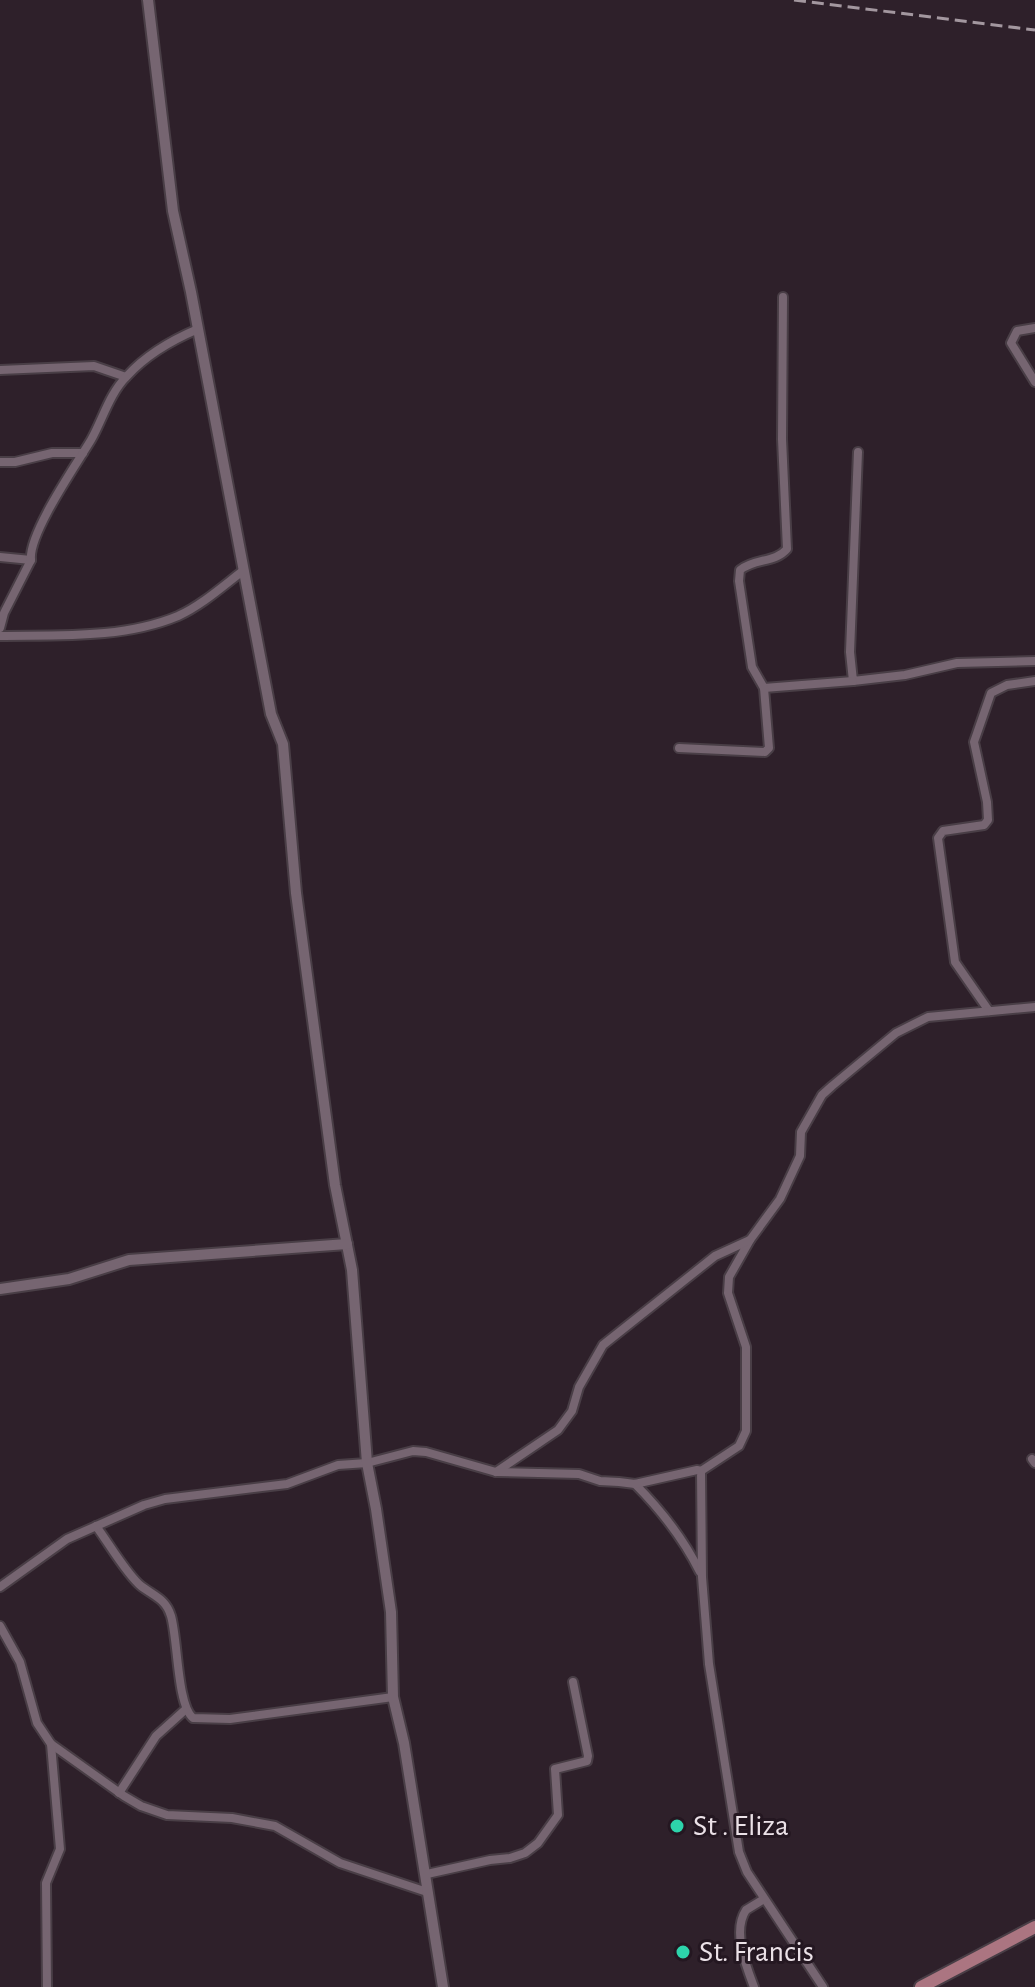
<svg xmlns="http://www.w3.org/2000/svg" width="1035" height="1987" font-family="'Alegreya Sans',sans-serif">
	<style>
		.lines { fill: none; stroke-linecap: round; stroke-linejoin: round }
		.minor-casing { stroke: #493e46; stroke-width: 12 }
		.tertiary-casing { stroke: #493e46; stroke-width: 14 }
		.primary-casing { stroke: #493e46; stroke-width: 16 }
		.minor { stroke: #766571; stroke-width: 8 }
		.tertiary { stroke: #766571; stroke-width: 10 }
		.primary { stroke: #ab7581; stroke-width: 12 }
		.rail { stroke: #a3979f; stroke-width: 3; stroke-dasharray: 12 6; stroke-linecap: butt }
		.poi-dot { fill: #2dd4ab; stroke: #241721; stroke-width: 3 }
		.labels { text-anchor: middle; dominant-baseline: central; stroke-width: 6; stroke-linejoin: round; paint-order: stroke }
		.poi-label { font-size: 30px; fill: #ebe1e7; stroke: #241721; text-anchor: start }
	</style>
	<rect width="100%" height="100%" fill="#2e202a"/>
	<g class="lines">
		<defs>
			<g id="minor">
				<polyline points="1035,328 1017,331 1011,343 1035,382"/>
				<polyline points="0,370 94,366 126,377"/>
				<polyline points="858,452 850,652 853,681 905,675 957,663 1035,661"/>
				<polyline points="0,462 15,462 52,453 83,453"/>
				<polyline points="0,557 31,560"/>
				<path d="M0 628 4 613 31 560C28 534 76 465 91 440 103 419 109 394 127 376 146 355 172 340 198 329"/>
				<path d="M0 636C58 635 123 639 178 616 202 605 223 586 244 570"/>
				<polyline points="764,688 853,681"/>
				<path d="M679 748 765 752 769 748 764 688 752 667 739 581 740 570C755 558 775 563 787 549L782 439 783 297"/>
				<polyline points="989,1011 955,962 938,838 943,831 984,825 988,820 987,802 974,742 991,693 1007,685 1035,681"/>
				<polyline points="1032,1459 1035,1463"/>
				<polyline points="701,1471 739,1446 746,1431 746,1347 728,1293 729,1277 750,1240"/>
				<polyline points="496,1472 558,1430 572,1411 579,1387 603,1345 715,1256 750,1240 780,1199 800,1156 801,1132 822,1095 832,1086 896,1033 928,1017 1035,1007"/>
				<path d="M635 1484C662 1511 683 1538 700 1572"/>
				<path d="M96 1526C108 1542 127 1575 141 1586 154 1596 166 1599 171 1616 178 1640 177 1705 193 1718L230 1719 393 1697"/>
				<polyline points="0,1587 67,1539 144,1505 165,1499 287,1484 338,1465 367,1463 413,1451 426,1452 496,1472 579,1474 600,1481 619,1482 635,1484 697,1470 701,1471 702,1577 709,1664 739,1852 747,1872 823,1987"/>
				<polyline points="0,1626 20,1662 37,1723 51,1744 124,1796 141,1806 167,1815 232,1818 275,1826 340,1863 427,1892"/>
				<polyline points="119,1793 156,1736 186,1709"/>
				<polyline points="427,1874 490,1860 510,1858 525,1853 538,1843 558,1815 555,1769 587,1761 588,1756 573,1682"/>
				<polyline points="47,1987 46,1883 60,1849 51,1744"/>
				<path d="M754 1987C746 1966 732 1931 746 1910L764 1899"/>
			</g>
			<g id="tertiary">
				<polyline points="148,0 173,211 191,292 271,714 283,744 296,893 335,1185 352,1270 367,1463 376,1509 391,1612 393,1697 404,1743 443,1987"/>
				<polyline points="0,1289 69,1279 129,1260 347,1244"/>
			</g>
			<polyline id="primary" points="921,1987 1035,1927"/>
		</defs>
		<use href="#minor" class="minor-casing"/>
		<use href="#tertiary" class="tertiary-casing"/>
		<use href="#primary" class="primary-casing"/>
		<use href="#minor" class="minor"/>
		<use href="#tertiary" class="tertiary"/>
		<use href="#primary" class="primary"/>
		<polyline class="rail" points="794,0 1035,30"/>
	</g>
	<g class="poi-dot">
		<circle cx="677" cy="1826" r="8"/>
		<circle cx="683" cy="1952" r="8"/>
	</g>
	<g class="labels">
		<g class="poi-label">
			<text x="693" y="1826">St . Eliza</text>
			<text x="699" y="1952">St. Francis</text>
		</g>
	</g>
</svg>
